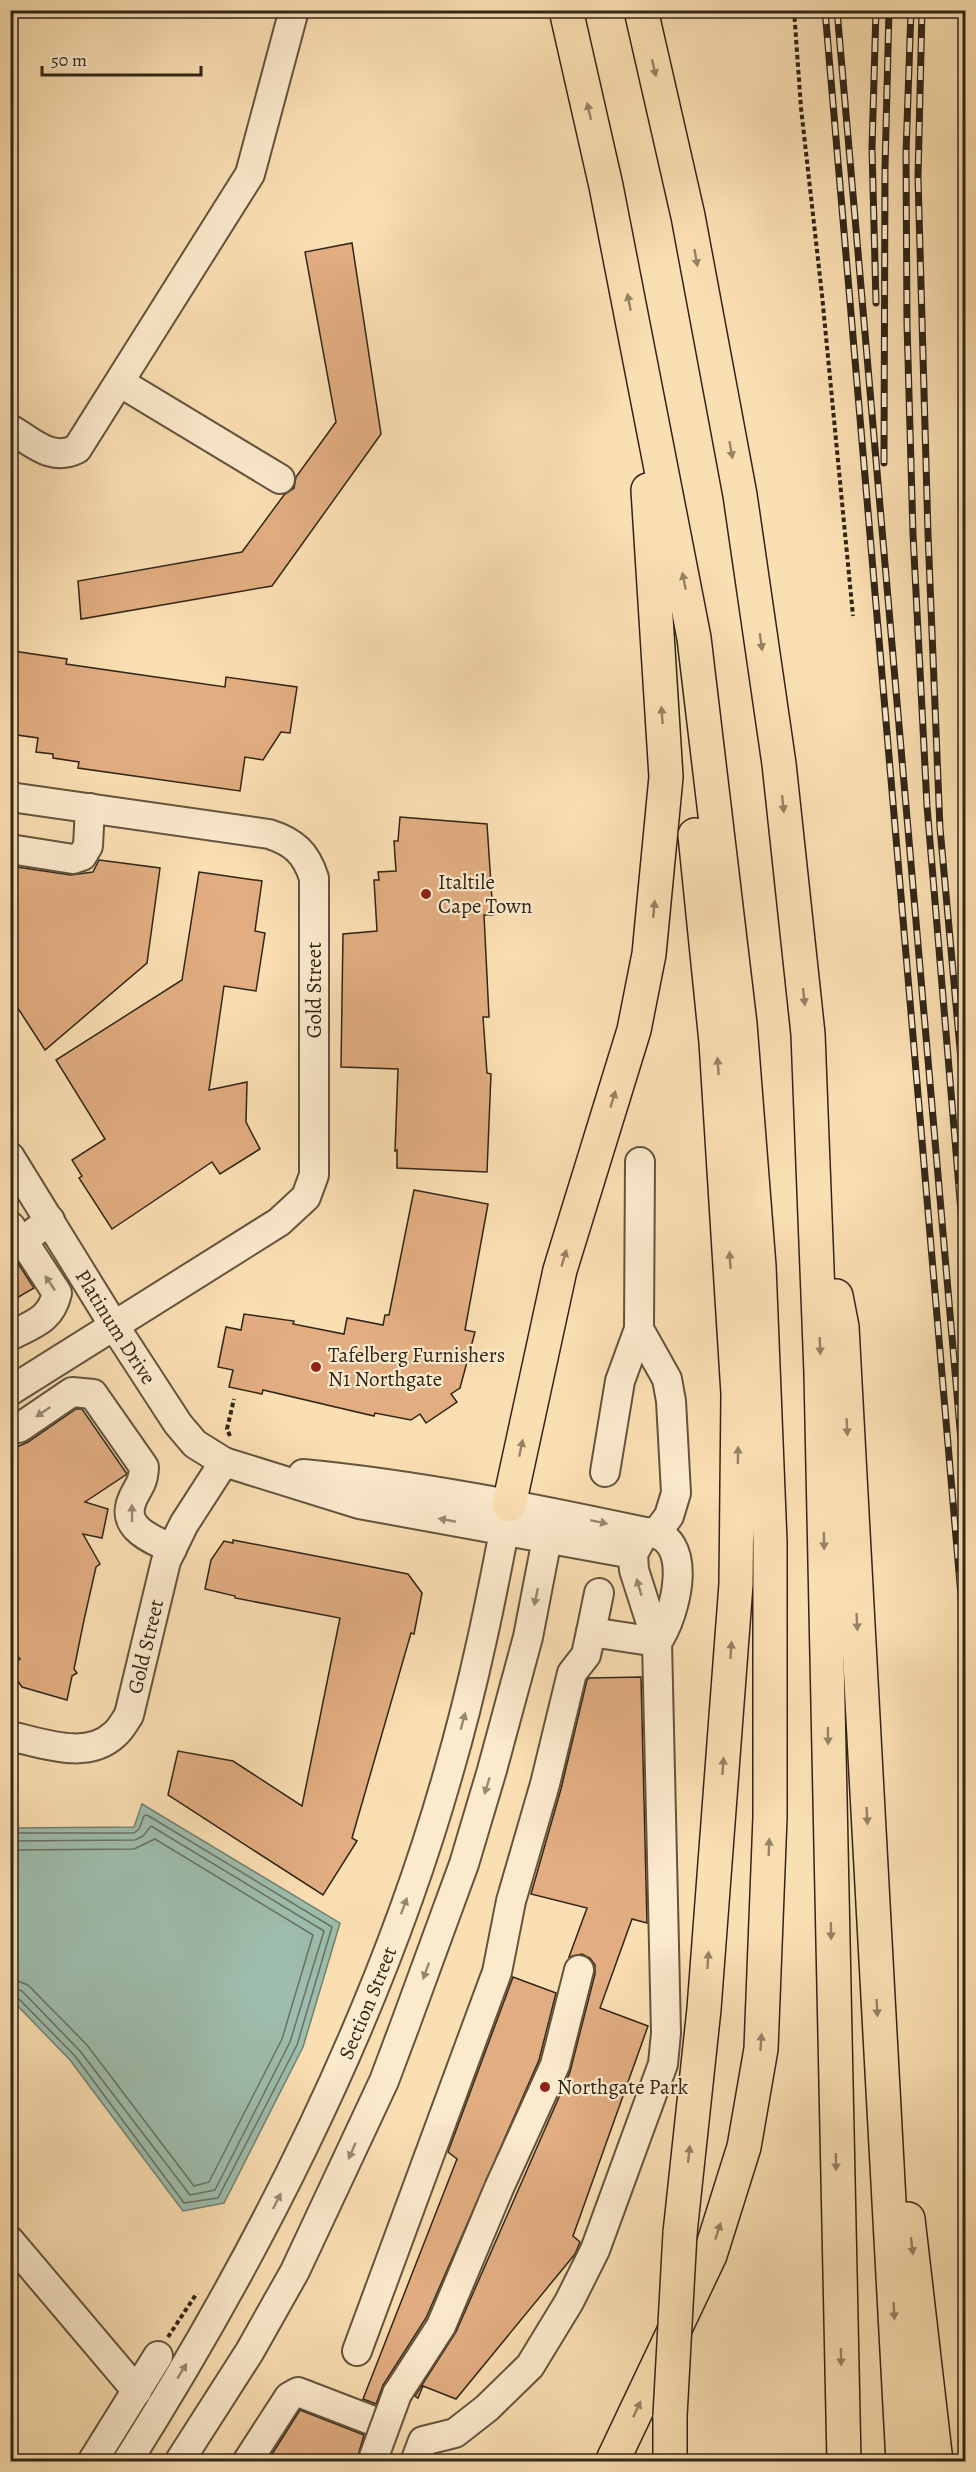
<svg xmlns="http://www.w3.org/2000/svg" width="976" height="2472" font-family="Alegreya,serif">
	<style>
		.water { fill: #9ebdad; stroke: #728171; stroke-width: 1.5 }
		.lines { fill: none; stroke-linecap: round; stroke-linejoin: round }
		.shore { stroke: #687262; stroke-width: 1.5 }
		.building { fill: #e1ad81; stroke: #312618; stroke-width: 1.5 }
		.minor-casing { stroke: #63543e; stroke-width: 32 }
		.highway-casing { stroke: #312618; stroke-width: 36 }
		.path { stroke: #312618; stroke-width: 4; stroke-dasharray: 4.5 3; stroke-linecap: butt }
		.minor { stroke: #fceacd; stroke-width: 28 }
		.highway { stroke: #fadfb2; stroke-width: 33 }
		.rail-casing { stroke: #312618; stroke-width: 7 }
		.rail { stroke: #fceacd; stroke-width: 4.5; stroke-dasharray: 14; stroke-linecap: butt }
		.minor-bridge-casing { stroke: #63543e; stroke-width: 32; stroke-linecap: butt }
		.highway-bridge-casing { stroke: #312618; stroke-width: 36; stroke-linecap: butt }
		.minor-bridge { stroke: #fceacd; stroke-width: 28 }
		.highway-bridge { stroke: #fadfb2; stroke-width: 33 }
		.oneway { fill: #968265 }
		.oneway2 { fill: #968872 }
		.poi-dot { fill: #8f2418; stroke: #fceacd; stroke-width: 2 }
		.labels { text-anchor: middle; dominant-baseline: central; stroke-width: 4.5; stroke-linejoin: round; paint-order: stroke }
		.poi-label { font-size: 21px; fill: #312618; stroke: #fceacd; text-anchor: start }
		.street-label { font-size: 21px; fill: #312618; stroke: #fceacd }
	</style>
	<rect width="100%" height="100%" fill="#fadfb2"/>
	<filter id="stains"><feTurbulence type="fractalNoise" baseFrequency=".00333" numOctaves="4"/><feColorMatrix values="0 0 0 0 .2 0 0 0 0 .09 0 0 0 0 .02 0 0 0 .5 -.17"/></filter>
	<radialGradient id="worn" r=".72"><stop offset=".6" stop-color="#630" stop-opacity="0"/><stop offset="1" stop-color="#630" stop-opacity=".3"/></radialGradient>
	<polygon class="water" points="142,1804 340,1923 303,2047 224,2203 183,2211 70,2060 11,1999 11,1828 134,1827"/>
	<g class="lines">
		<g class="shore">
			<polyline points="10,1833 134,1833 139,1829 144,1816 147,1815 332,1927 297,2045 218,2198 184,2203 75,2056 17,1997 10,1995"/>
			<polyline points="10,1841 135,1840 143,1836 151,1826 324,1931 290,2042 215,2190 190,2195 80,2051 22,1991 10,1987"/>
			<polyline points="10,1850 134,1849 155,1839 313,1935 282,2039 209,2182 194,2186 87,2045 28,1985 10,1978"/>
		</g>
	</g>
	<g class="building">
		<polygon points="352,243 381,434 272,586 81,619 78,581 242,552 284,495 294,488 296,477 336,422 305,252"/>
		<polygon points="13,651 67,659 66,664 225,687 226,677 297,687 290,733 281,732 263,760 245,757 240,791 78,768 79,762 53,758 53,754 36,752 38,738 10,734"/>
		<polygon points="400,817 487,824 493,915 484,915 489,1017 483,1017 487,1073 491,1074 487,1172 397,1168 397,1150 395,1151 398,1069 341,1067 343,934 377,931 374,880 379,880 378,872 396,871 394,841 398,841"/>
		<polygon points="99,860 160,868 147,963 45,1050 10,996 10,866 71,875 93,872"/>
		<polygon points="199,872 262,881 255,931 265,933 256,991 224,986 209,1090 247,1082 246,1122 260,1149 220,1174 212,1162 112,1229 79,1178 82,1176 72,1160 105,1139 56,1060 182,980"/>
		<polygon points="414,1190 488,1204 465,1330 475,1332 460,1388 451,1394 457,1402 426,1423 420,1414 411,1420 375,1413 374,1416 263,1390 262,1394 229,1387 233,1370 218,1367 226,1327 241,1330 244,1314 294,1321 293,1324 344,1334 347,1318 383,1325 385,1315 389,1315"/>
		<polygon points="10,1251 34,1288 10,1302"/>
		<polygon points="76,1409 82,1409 127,1474 85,1502 108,1509 102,1538 83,1534 100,1564 96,1567 84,1620 74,1669 77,1673 72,1676 67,1700 22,1687 10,1670 10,1666 20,1659 10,1646 10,1450 28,1442"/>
		<polygon points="233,1540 408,1574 422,1593 414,1634 411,1633 352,1838 357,1841 323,1895 168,1795 178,1751 233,1761 302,1806 340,1618 235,1598 235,1596 205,1589 211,1560 224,1541 233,1543"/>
		<polygon points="641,1677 647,1923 632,1919 600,2008 648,2026 573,2236 580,2242 575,2254 456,2399 423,2386 418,2398 415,2396 456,2332 570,2072 595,1974 595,1965 590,1958 582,1954 569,1957 587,1908 531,1894 561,1789 587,1680 589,1678"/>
		<polygon points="513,1977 556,1993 539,2060 426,2318 383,2385 376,2404 363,2399 457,2159 448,2152"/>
		<polygon points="300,2410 364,2435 356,2462 267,2462"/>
	</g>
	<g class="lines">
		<defs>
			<g id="minor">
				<polyline points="121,383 280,479"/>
				<path d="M10 429C33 442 51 462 77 449L250 174 294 10"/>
				<path d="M10 797 269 834C294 842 306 853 314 878V1175L306 1197 279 1222 10 1391"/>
				<polyline points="10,849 73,859 82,856 88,846 90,808"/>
				<path id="s1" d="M10 1157 113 1324 178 1424 195 1444 224 1462 359 1504 633 1554"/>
				<polyline points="640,1162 639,1329 667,1379 671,1401 676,1493 669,1516 657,1532"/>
				<polyline points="10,1226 11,1227"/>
				<path d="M10 1336C33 1324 51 1320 57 1293L25 1244 28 1237 50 1220"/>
				<path d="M10 1428H19L72 1392 93 1394 144 1467C143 1484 139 1485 133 1498 119 1528 152 1539 172 1549"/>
				<polyline points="605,1472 620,1381 639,1329"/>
				<path d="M303 1474C418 1485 532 1508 645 1532"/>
				<polyline points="591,1632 599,1593"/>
				<path id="s2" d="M10 1736C43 1743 87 1761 115 1734 121 1729 125 1721 129 1715L166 1561 184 1524 224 1462"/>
				<polyline points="10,2241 137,2391"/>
				<polyline points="357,2351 497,1972 511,1901 545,1784 572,1673 586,1655 591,1632 657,1642"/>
				<polyline points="397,2394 441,2326 499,2188 555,2065 579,1970"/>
				<polyline points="92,2462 158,2356"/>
				<path id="s3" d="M127 2462C261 2249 379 2017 448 1774 474 1685 492 1596 509 1505"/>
				<polyline points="179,2462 250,2351 295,2271 384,2081 405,2025 464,1864 492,1770 528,1637 552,1513"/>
				<polyline points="247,2462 289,2397 298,2392 376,2422"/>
				<path d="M415 2462 423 2441 455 2433 487 2408 530 2366 569 2302 595 2250 663 2064 666 2033 657 1642 634 1570 633 1554 645 1532C697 1533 676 1616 657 1642"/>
			</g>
			<g id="highway">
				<polyline points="566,10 606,186 694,638 740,1024 759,1266 770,1542 770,1817 761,2049 744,2147 710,2255 612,2462"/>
				<polyline points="641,10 688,216 740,495 779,764 808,1034 821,1373 844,2462"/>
				<polyline points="836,1296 842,1327 903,2462"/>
				<polyline points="509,1505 560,1270 634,1030 649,954 666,777 648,490"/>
				<polyline points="908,2219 936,2462"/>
				<polyline points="680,2233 704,2009 736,1584 738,1394 716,1042 695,835"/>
				<polyline points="670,2462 670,2416"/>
			</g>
		</defs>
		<use href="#minor" class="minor-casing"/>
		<use href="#highway" class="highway-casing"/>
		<g class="path">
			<polyline points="794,10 801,108 822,295 853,616"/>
			<polyline points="230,1436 227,1429 234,1399"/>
			<polyline points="168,2337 197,2293"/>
		</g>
		<use href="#minor" class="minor"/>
		<use href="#highway" class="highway"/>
		<defs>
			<g id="rail">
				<polyline points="825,10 966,1654"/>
				<polyline points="837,10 966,1498"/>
				<polyline points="876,10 872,148 876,303"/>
				<polyline points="911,10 906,153 907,324 913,534 927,806 966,1271"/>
				<polyline points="922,10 918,177 928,534 940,828 966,1115"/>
				<polyline points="884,463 885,168 889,10"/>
			</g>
		</defs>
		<use href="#rail" class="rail-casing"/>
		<use href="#rail" class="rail"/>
		<defs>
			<polyline id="minor-bridge" points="372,2462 397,2394"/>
			<polyline id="highway-bridge" points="670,2416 680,2233"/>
		</defs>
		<use href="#minor-bridge" class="minor-bridge-casing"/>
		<use href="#highway-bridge" class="highway-bridge-casing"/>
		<use href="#minor-bridge" class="minor-bridge"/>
		<use href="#highway-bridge" class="highway-bridge"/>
	</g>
	<defs><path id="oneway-solid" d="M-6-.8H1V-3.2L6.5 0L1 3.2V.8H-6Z" transform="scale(1.5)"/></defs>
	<g class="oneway">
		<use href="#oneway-solid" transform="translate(654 68) rotate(77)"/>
		<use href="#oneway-solid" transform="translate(589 111) rotate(-103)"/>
		<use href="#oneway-solid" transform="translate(696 258) rotate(80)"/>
		<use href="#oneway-solid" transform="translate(629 302) rotate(-101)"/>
		<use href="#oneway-solid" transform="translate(731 450) rotate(80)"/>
		<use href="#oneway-solid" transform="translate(684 581) rotate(-101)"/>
		<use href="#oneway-solid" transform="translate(761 642) rotate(82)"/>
		<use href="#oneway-solid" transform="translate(662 715) rotate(-94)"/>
		<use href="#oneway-solid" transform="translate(783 804) rotate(84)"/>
		<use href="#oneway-solid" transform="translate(654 909) rotate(-84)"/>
		<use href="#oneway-solid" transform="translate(804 997) rotate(84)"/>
		<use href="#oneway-solid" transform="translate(718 1066) rotate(-94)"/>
		<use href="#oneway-solid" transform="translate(613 1099) rotate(-73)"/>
		<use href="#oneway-solid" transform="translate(564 1258) rotate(-73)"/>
		<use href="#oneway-solid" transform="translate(730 1260) rotate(-94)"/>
		<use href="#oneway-solid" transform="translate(820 1346) rotate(88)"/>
		<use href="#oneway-solid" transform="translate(847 1427) rotate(87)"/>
		<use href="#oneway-solid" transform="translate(521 1448) rotate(-78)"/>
		<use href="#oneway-solid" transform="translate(738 1455) rotate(-89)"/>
		<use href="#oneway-solid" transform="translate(824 1541) rotate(89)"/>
		<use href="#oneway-solid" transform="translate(857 1622) rotate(87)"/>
		<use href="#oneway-solid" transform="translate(731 1650) rotate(-86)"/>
		<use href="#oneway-solid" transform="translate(828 1736) rotate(89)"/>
		<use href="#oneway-solid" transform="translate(723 1766) rotate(-86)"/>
		<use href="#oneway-solid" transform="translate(867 1816) rotate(87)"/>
		<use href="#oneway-solid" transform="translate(769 1847) rotate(-88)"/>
		<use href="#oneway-solid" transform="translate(831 1931) rotate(89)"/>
		<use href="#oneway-solid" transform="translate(708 1960) rotate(-86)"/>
		<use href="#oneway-solid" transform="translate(877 2008) rotate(87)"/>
		<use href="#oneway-solid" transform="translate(761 2042) rotate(-86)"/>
		<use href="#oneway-solid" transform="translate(689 2154) rotate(-84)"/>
		<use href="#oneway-solid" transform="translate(836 2162) rotate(89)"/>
		<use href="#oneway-solid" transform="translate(718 2231) rotate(-72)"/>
		<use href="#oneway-solid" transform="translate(912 2246) rotate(83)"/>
		<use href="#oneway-solid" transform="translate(894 2311) rotate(87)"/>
		<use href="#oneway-solid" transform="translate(841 2357) rotate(89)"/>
		<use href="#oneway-solid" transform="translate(637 2409) rotate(-65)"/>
	</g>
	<g class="oneway2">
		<use href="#oneway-solid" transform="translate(50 1283) rotate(-124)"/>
		<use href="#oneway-solid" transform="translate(43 1412) rotate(146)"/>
		<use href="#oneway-solid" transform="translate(132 1513) rotate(-91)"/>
		<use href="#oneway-solid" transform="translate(447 1520) rotate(-169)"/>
		<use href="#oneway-solid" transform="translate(599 1522) rotate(12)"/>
		<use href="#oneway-solid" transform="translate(639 1587) rotate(-106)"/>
		<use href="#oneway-solid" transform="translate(536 1597) rotate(102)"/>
		<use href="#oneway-solid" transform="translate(463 1721) rotate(-75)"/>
		<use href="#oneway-solid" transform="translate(487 1786) rotate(107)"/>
		<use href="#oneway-solid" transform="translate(404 1906) rotate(-70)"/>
		<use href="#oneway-solid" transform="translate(426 1971) rotate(110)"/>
		<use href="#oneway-solid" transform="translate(352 2151) rotate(114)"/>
		<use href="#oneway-solid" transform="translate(277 2201) rotate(-63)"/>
		<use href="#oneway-solid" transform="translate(182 2371) rotate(-59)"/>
	</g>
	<g class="poi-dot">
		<circle cx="426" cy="894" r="6"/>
		<circle cx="316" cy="1367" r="6"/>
		<circle cx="545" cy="2087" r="6"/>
	</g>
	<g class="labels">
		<g class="poi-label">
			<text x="438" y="882">Italtile<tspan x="438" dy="24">Cape Town</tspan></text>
			<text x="328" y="1355">Tafelberg Furnishers<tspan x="328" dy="24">N1 Northgate</tspan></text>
			<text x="557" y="2087">Northgate Park</text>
		</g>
		<g class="street-label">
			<text transform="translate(314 990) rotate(-90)">Gold Street</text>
			<text stroke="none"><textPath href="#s1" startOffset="200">Platinum Drive</textPath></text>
			<text stroke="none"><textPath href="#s2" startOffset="204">Gold Street</textPath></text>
			<text stroke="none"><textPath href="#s3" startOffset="519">Section Street</textPath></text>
		</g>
	</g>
	<rect width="976" height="2472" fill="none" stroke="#fadfb2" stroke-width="36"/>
	<rect x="12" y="12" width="952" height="2448" fill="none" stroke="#312618" stroke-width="3"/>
	<rect x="18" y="18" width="940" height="2436" fill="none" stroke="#312618" stroke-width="1.5"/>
	<path d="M42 66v9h159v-9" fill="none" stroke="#312618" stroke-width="3"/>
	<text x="51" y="66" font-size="18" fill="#312618" stroke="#fceacd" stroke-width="4.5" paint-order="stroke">50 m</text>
	<rect width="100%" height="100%" filter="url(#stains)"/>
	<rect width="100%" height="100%" fill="url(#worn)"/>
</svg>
